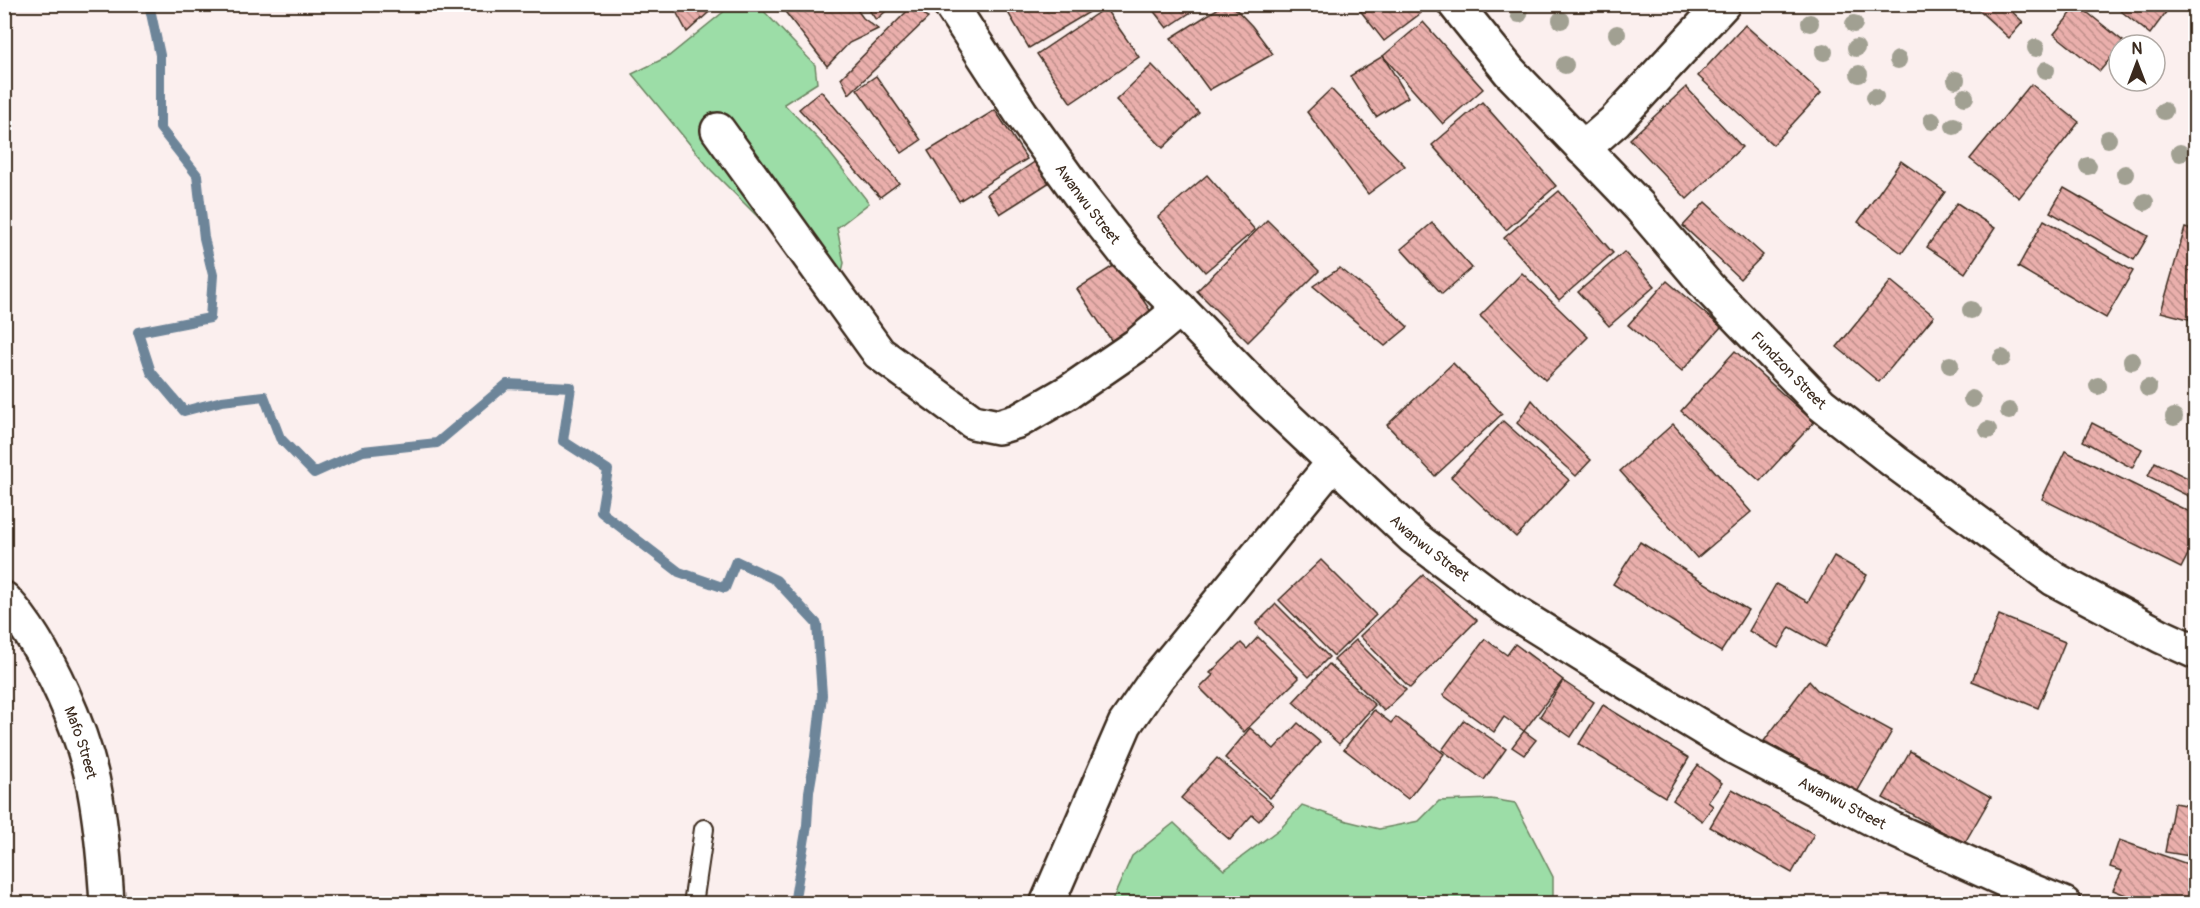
<svg xmlns="http://www.w3.org/2000/svg" width="2200" height="908" font-family="Pangolin,sans-serif">
	<style>
		.green { fill: #9cdda7; stroke: #6c8462; stroke-width: 1.5 }
		.lines { fill: none; stroke-linecap: round; stroke-linejoin: round }
		.stream { stroke: #6d8599; stroke-width: 10 }
		.building { fill: url(#building-back-hatch); stroke: #3b2a1e; stroke-width: 1.5 }
		.service-casing { stroke: #3b2a1e; stroke-width: 22 }
		.minor-casing { stroke: #3b2a1e; stroke-width: 38 }
		.service { stroke: #fff; stroke-width: 18 }
		.minor { stroke: #fff; stroke-width: 33 }
		.tree { fill: #a1a092 }
		.labels { text-anchor: middle; dominant-baseline: central; stroke-width: 6; stroke-linejoin: round; paint-order: stroke }
		.street-label { font-size: 15px; fill: #3b2a1e; stroke: #fff }
	</style>
	<defs>
		<pattern id="building-back-hatch" width="6" height="6" patternUnits="userSpaceOnUse" patternTransform="scale(1.5)"><rect width="6" height="6" fill="#eaafac"/><path d="M-1 5l2 2M0 0l6 6M5-1l2 2" fill="none" stroke="#bf8f8b"/></pattern>
	</defs>
	<rect width="100%" height="100%" fill="#fbefee"/>
	<filter id="ink" filterUnits="userSpaceOnUse"><feTurbulence type="fractalNoise" baseFrequency=".0167" numOctaves="2"/><feDisplacementMap in="SourceGraphic" scale="12" xChannelSelector="R" yChannelSelector="G"/><feConvolveMatrix kernelMatrix="1 2 1 2 8 2 1 2 1" color-interpolation-filters="sRGB"/></filter>
	<g filter="url(#ink)">
		<g class="green">
			<polygon points="732,5 758,5 815,65 817,83 784,104 822,143 869,203 837,228 844,263 838,288 760,219 711,170 632,74 669,56"/>
			<polygon points="1491,799 1515,803 1553,877 1553,903 1111,903 1132,856 1174,823 1224,870 1282,827 1302,805 1347,821 1379,829 1419,821 1439,801"/>
		</g>
		<g class="lines">
			<polyline class="stream" points="149,4 160,55 160,128 197,175 204,238 213,275 210,318 138,332 151,372 184,411 222,401 264,396 280,438 314,473 363,451 437,443 507,384 571,387 563,441 608,470 601,512 679,572 725,588 736,561 776,580 817,624 822,695 815,757 809,792 807,825 794,904"/>
		</g>
		<g class="building">
			<polygon points="672,4 718,4 687,32"/>
			<polygon points="779,4 853,4 863,18 878,29 849,43 827,66"/>
			<polygon points="865,4 894,4 876,20"/>
			<polygon points="914,4 928,18 849,94 841,78"/>
			<polygon points="1003,4 1103,4 1029,48"/>
			<polygon points="1148,4 1203,4 1167,28"/>
			<polygon points="1225,4 1231,4 1252,26 1273,54 1209,90 1171,38"/>
			<polygon points="1355,4 1414,4 1421,13 1384,41"/>
			<polygon points="1972,4 2004,4 2023,22 2009,38"/>
			<polygon points="2112,4 2172,4 2150,34"/>
			<polygon points="2078,5 2124,42 2119,45 2119,48 2100,71 2054,34"/>
			<polygon points="1105,8 1139,57 1071,103 1037,54"/>
			<polygon points="1423,22 1483,89 1443,124 1383,56"/>
			<polygon points="1745,25 1821,93 1773,145 1698,76"/>
			<polygon points="1383,56 1408,97 1376,117 1350,76"/>
			<polygon points="1152,65 1199,113 1163,148 1116,100"/>
			<polygon points="876,76 921,140 902,153 857,89"/>
			<polygon points="2031,84 2079,122 2019,198 1970,159"/>
			<polygon points="1686,87 1742,147 1687,199 1630,139"/>
			<polygon points="1331,89 1405,166 1368,194 1307,112"/>
			<polygon points="821,91 899,183 880,197 799,109"/>
			<polygon points="1482,102 1556,186 1506,230 1432,145"/>
			<polygon points="995,110 1027,159 959,201 928,151"/>
			<polygon points="1036,161 1050,182 1000,214 987,194"/>
			<polygon points="1901,161 1945,192 1902,253 1858,222"/>
			<polygon points="1207,175 1255,230 1205,272 1158,217"/>
			<polygon points="2064,188 2148,236 2134,260 2050,212"/>
			<polygon points="1559,191 1613,253 1559,300 1504,238"/>
			<polygon points="1705,202 1763,255 1740,279 1683,226"/>
			<polygon points="1957,203 1995,228 1965,273 1927,247"/>
			<polygon points="1267,220 1319,271 1248,342 1197,291"/>
			<polygon points="2044,220 2133,271 2106,318 2018,267"/>
			<polygon points="1432,223 1472,268 1442,294 1401,249"/>
			<polygon points="2185,228 2196,231 2196,321 2161,312"/>
			<polygon points="1624,252 1655,286 1609,326 1578,292"/>
			<polygon points="1118,263 1160,325 1119,352 1077,289"/>
			<polygon points="1340,268 1374,295 1408,327 1385,346 1313,286"/>
			<polygon points="1522,273 1588,337 1545,380 1480,316"/>
			<polygon points="1667,281 1721,327 1682,371 1628,325"/>
			<polygon points="1891,281 1934,316 1879,382 1837,347"/>
			<polygon points="1735,351 1814,422 1760,481 1681,411"/>
			<polygon points="1453,363 1502,414 1435,476 1387,425"/>
			<polygon points="1532,400 1557,428 1591,460 1576,476 1517,423"/>
			<polygon points="1503,421 1569,480 1516,537 1451,477"/>
			<polygon points="2092,423 2142,449 2132,468 2083,441"/>
			<polygon points="1673,424 1751,512 1697,558 1620,471"/>
			<polygon points="2065,451 2196,515 2196,539 2181,568 2042,499"/>
			<polygon points="2155,462 2196,482 2190,497 2148,476"/>
			<polygon points="1640,542 1748,610 1721,652 1613,584"/>
			<polygon points="1834,556 1867,575 1825,647 1790,627 1778,648 1749,631 1776,584 1808,602"/>
			<polygon points="1321,560 1376,615 1334,656 1279,600"/>
			<polygon points="1423,575 1477,620 1410,688 1360,636"/>
			<polygon points="1276,604 1329,657 1309,677 1256,624"/>
			<polygon points="1999,615 2065,642 2038,708 1972,681"/>
			<polygon points="1258,637 1299,678 1244,732 1200,688 1213,675 1210,673 1241,643 1247,649"/>
			<polygon points="1485,639 1507,655 1515,644 1563,680 1524,731 1504,717 1494,732 1443,695"/>
			<polygon points="1356,640 1406,690 1384,711 1334,660"/>
			<polygon points="1329,664 1375,705 1339,744 1293,702"/>
			<polygon points="1563,681 1594,702 1571,737 1540,716"/>
			<polygon points="1809,681 1817,690 1892,731 1857,792 1764,741"/>
			<polygon points="1603,705 1689,758 1665,797 1579,744"/>
			<polygon points="1374,710 1391,723 1396,717 1444,754 1408,799 1344,749"/>
			<polygon points="1464,720 1506,749 1484,780 1442,750"/>
			<polygon points="1298,723 1320,742 1270,798 1225,758 1250,728 1274,749"/>
			<polygon points="1524,731 1536,740 1524,755 1512,747"/>
			<polygon points="1910,751 1991,797 1964,844 1883,798"/>
			<polygon points="1217,758 1273,805 1259,821 1252,815 1230,840 1181,798"/>
			<polygon points="1698,765 1722,783 1708,802 1713,806 1702,821 1673,800"/>
			<polygon points="1732,789 1814,834 1792,873 1710,827"/>
			<polygon points="2174,803 2196,807 2196,857 2165,852"/>
			<polygon points="2119,840 2196,867 2196,880 2187,904 2149,904 2113,890 2122,871 2110,867"/>
		</g>
		<g class="lines">
			<defs>
				<polyline id="service" points="693,904 704,829"/>
				<g id="minor">
					<path id="s1" d="M950 4 1021 113 1082 198 1127 255 1266 398 1413 537 1507 608 1623 680 1736 748 1892 829 2007 881 2064 904"/>
					<path id="s2" d="M1455 4 1509 71 1639 206 1709 288 1821 404 1895 462 2054 579 2161 636 2196 652"/>
					<polyline points="718,130 879,353 973,422 998,427 1018,421 1070,391 1137,345 1180,309"/>
					<polyline points="1583,149 1615,121 1723,4"/>
					<path id="s3" d="M4 599C47 646 86 736 96 798 102 833 105 869 107 904"/>
					<polyline points="1047,904 1125,724 1157,678 1334,462"/>
				</g>
			</defs>
			<use href="#service" class="service-casing"/>
			<use href="#minor" class="minor-casing"/>
			<use href="#service" class="service"/>
			<use href="#minor" class="minor"/>
		</g>
		<g class="tree">
			<circle cx="1519" cy="14" r="9"/>
			<circle cx="1561" cy="20" r="9"/>
			<circle cx="1810" cy="23" r="9"/>
			<circle cx="1854" cy="24" r="9"/>
			<circle cx="1617" cy="34" r="9"/>
			<circle cx="1856" cy="48" r="9"/>
			<circle cx="2036" cy="48" r="9"/>
			<circle cx="1824" cy="52" r="9"/>
			<circle cx="1898" cy="60" r="9"/>
			<circle cx="1565" cy="65" r="9"/>
			<circle cx="2046" cy="70" r="9"/>
			<circle cx="1859" cy="74" r="9"/>
			<circle cx="1956" cy="80" r="9"/>
			<circle cx="1875" cy="97" r="9"/>
			<circle cx="1965" cy="97" r="9"/>
			<circle cx="2164" cy="111" r="9"/>
			<circle cx="1932" cy="121" r="9"/>
			<circle cx="1954" cy="126" r="9"/>
			<circle cx="2108" cy="139" r="9"/>
			<circle cx="2180" cy="153" r="9"/>
			<circle cx="2088" cy="166" r="9"/>
			<circle cx="2125" cy="174" r="9"/>
			<circle cx="2145" cy="202" r="9"/>
			<circle cx="1971" cy="310" r="9"/>
			<circle cx="2002" cy="358" r="9"/>
			<circle cx="2132" cy="361" r="9"/>
			<circle cx="1950" cy="365" r="9"/>
			<circle cx="2098" cy="386" r="9"/>
			<circle cx="2148" cy="388" r="9"/>
			<circle cx="1972" cy="399" r="9"/>
			<circle cx="2009" cy="411" r="9"/>
			<circle cx="2174" cy="417" r="9"/>
			<circle cx="1988" cy="430" r="9"/>
		</g>
	</g>
	<g class="labels">
		<g class="street-label">
			<text stroke="none"><textPath href="#s1" startOffset="243">Awanwu Street</textPath></text>
			<text stroke="none"><textPath href="#s2" startOffset="496">Fundzon Street</textPath></text>
			<text stroke="none"><textPath href="#s1" startOffset="729">Awanwu Street</textPath></text>
			<text stroke="none"><textPath href="#s3" startOffset="164">Mafo Street</textPath></text>
			<text stroke="none"><textPath href="#s1" startOffset="1215">Awanwu Street</textPath></text>
		</g>
	</g>
	<rect width="2200" height="908" fill="none" stroke="#fff" stroke-width="24"/>
	<rect x="12" y="12" width="2176" height="884" fill="none" stroke="#3b2a1e" stroke-width="2" filter="url(#ink)"/>
	<g transform="translate(2137 63)"><circle r="28" fill="#ffffff" stroke="#b1aaa5" stroke-width="1.5"/>
	<path d="M0-4.5L10 22L0 15L-10 22Z" fill="#3b2a1e"/>
	<text y="-9" font-size="16" font-weight="bold" text-anchor="middle" fill="#3b2a1e">N</text>
	</g>
</svg>
